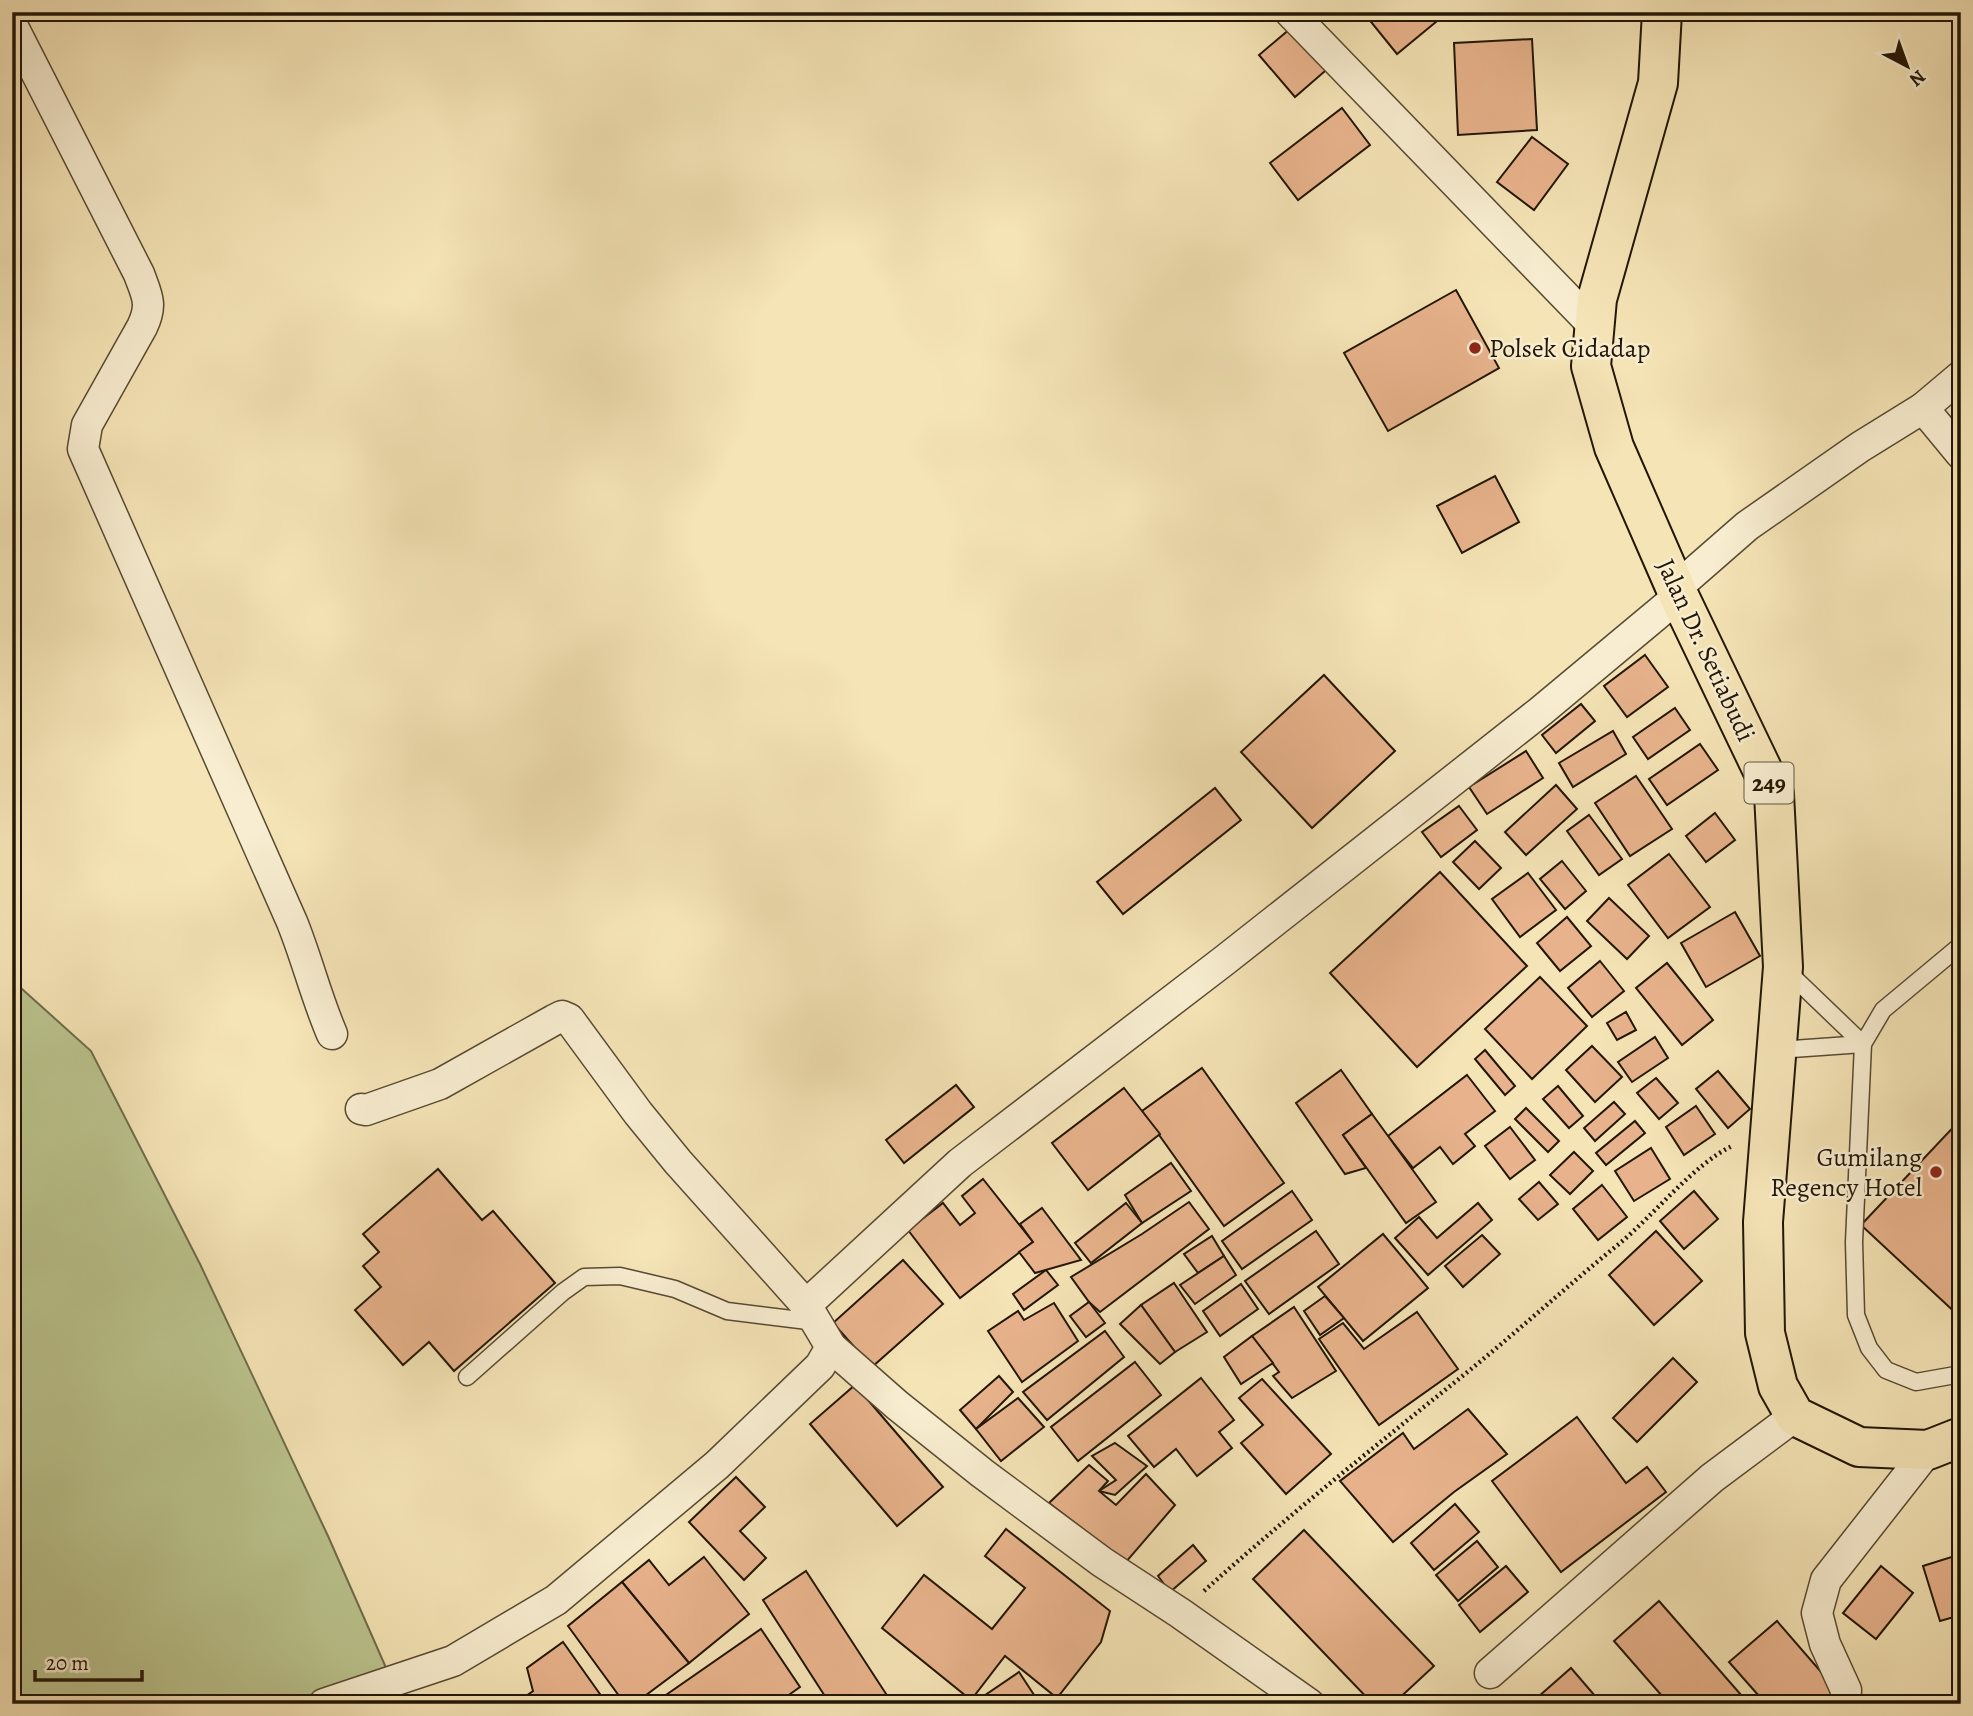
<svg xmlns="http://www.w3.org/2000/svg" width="1973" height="1716" font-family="Alegreya,serif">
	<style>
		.green { fill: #bbc48e; stroke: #6e6d4a; stroke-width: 2 }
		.building { fill: #e8b38c; stroke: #221606; stroke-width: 2 }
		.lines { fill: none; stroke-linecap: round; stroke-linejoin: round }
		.lane-casing { stroke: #574a32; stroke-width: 19 }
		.street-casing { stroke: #574a32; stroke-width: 33 }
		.primary-casing { stroke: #221606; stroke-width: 42 }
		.path { stroke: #221606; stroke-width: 4.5; stroke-dasharray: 2 3.5; stroke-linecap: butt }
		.lane { stroke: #f8edd0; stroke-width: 16 }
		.street { stroke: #f8edd0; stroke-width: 30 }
		.primary { stroke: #f5e4b6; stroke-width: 38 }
		.poi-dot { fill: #8f2418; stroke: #f8edd0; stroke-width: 2.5 }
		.labels { text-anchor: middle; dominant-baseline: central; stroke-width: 5; stroke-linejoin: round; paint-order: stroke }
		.shield { fill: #f8edd0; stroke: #625643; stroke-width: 2 }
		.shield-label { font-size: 24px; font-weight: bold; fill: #221606 }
		.poi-label { font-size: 26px; fill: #221606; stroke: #f8edd0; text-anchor: start }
		.street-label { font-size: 26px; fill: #221606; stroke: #f8edd0 }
	</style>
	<rect width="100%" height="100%" fill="#f5e4b6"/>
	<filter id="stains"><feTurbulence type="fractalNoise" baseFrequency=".00286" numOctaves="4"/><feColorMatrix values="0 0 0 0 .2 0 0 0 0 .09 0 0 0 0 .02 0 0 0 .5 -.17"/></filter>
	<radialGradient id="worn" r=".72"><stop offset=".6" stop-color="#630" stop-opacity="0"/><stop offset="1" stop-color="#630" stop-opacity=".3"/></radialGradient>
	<polygon class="green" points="12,980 91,1051 200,1264 328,1536 402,1704 12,1704"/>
	<g class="building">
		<polygon points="1363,12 1448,12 1397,54"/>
		<polygon points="1297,23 1332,65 1295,97 1259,55"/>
		<polygon points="1532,39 1537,130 1458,135 1454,43"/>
		<polygon points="1342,108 1370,145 1298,200 1270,163"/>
		<polygon points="1532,137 1568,164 1534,210 1497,182"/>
		<polygon points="1456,290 1499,368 1388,431 1344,353"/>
		<polygon points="1495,476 1519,522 1462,553 1437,506"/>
		<polygon points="1645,655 1668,687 1627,717 1604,686"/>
		<polygon points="1324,675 1395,751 1312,828 1241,752"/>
		<polygon points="1581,704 1595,721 1556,753 1542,735"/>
		<polygon points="1675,708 1690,730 1648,759 1633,737"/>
		<polygon points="1613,731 1626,754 1573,787 1559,763"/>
		<polygon points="1700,744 1718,770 1667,805 1649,779"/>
		<polygon points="1526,751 1543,778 1487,814 1469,787"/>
		<polygon points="1636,776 1672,829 1630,856 1595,803"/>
		<polygon points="1556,785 1577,809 1526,855 1505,832"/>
		<polygon points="1215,788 1241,820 1123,914 1097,882"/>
		<polygon points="1459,806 1477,830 1441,857 1422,832"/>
		<polygon points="1715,813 1735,840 1706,862 1686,836"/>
		<polygon points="1589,815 1622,859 1599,875 1567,831"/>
		<polygon points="1475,841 1501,868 1479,889 1453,862"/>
		<polygon points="1669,854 1710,907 1668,938 1628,885"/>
		<polygon points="1562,861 1586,891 1565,909 1540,879"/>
		<polygon points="1440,872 1527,966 1417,1067 1330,973"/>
		<polygon points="1528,873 1556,910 1520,937 1492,899"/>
		<polygon points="1609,898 1649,936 1627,959 1587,921"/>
		<polygon points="1735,912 1760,956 1706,987 1681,943"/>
		<polygon points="1567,917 1591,946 1560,971 1537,943"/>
		<polygon points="1600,961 1624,991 1592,1017 1568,988"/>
		<polygon points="1667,963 1713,1020 1682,1045 1636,988"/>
		<polygon points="1540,977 1587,1026 1532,1079 1485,1029"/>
		<polygon points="1626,1012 1636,1030 1617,1040 1607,1023"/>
		<polygon points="1655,1037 1668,1058 1632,1082 1618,1062"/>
		<polygon points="1592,1046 1622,1077 1595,1102 1566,1070"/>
		<polygon points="1485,1050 1515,1086 1505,1095 1475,1059"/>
		<polygon points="1202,1068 1284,1183 1224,1226 1142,1111"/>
		<polygon points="1341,1070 1372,1114 1343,1135 1366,1168 1345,1174 1296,1103"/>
		<polygon points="1718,1071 1750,1109 1728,1128 1696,1089"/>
		<polygon points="1467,1075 1495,1111 1465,1134 1475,1146 1453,1164 1440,1147 1413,1168 1388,1136"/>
		<polygon points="1656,1078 1678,1103 1659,1119 1637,1093"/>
		<polygon points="956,1085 974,1107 904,1163 886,1140"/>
		<polygon points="1558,1086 1583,1116 1569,1128 1543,1099"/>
		<polygon points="1124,1088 1160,1134 1088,1190 1052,1143"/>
		<polygon points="1614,1102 1625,1114 1595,1141 1584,1128"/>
		<polygon points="1696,1106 1715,1134 1684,1155 1666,1127"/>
		<polygon points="1526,1108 1559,1141 1548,1152 1515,1119"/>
		<polygon points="1372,1114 1436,1202 1406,1223 1343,1135"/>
		<polygon points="1961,1119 1961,1318 1861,1225"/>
		<polygon points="1635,1121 1645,1133 1606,1165 1596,1153"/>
		<polygon points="1510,1127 1535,1160 1510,1179 1485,1146"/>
		<polygon points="1651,1148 1670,1179 1634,1201 1615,1171"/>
		<polygon points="1574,1152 1593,1171 1570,1194 1550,1175"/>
		<polygon points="1171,1163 1191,1191 1142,1223 1125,1195"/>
		<polygon points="438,1169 482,1220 493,1211 555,1283 454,1371 429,1342 403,1365 355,1310 381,1287 363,1266 379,1252 363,1234"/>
		<polygon points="983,1179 1033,1242 960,1298 908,1230 943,1203 960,1225 975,1213 962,1196"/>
		<polygon points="1539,1182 1558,1204 1538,1220 1519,1199"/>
		<polygon points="1602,1185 1627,1217 1598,1240 1573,1209"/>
		<polygon points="1292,1191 1312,1220 1242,1269 1222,1241"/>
		<polygon points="1694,1191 1718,1219 1684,1249 1660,1221"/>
		<polygon points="1189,1202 1209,1229 1100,1312 1089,1302 1071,1277 1142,1234"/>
		<polygon points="1126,1203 1142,1223 1091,1263 1075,1243"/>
		<polygon points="1478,1203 1492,1220 1428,1275 1395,1238 1419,1217 1437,1238"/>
		<polygon points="1042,1208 1081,1260 1035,1273 1019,1252 1033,1242 1020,1224"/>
		<polygon points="1316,1231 1339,1264 1269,1314 1245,1281"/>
		<polygon points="1656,1231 1702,1281 1654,1325 1609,1275"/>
		<polygon points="1383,1234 1428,1288 1363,1341 1318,1287"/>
		<polygon points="1482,1235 1500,1254 1463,1287 1445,1266"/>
		<polygon points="1212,1236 1224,1256 1198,1273 1184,1254"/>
		<polygon points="1224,1256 1236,1275 1195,1304 1180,1285"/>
		<polygon points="903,1260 943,1304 872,1367 833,1323"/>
		<polygon points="1046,1270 1058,1285 1024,1310 1013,1294"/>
		<polygon points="1174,1283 1207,1332 1175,1352 1141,1305"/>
		<polygon points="1241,1284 1258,1309 1220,1336 1203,1311"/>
		<polygon points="1325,1296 1344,1318 1320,1335 1304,1311"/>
		<polygon points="1089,1302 1105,1323 1086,1337 1070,1316"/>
		<polygon points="1054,1303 1078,1341 1022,1382 988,1331 1018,1311 1024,1320"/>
		<polygon points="1141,1305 1175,1352 1160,1364 1120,1324"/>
		<polygon points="1294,1307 1336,1371 1292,1398 1273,1376 1279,1372 1252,1336"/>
		<polygon points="1417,1312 1458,1369 1379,1425 1319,1339 1343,1323 1364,1349"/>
		<polygon points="1105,1331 1124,1357 1047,1420 1023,1392"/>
		<polygon points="1252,1336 1273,1363 1241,1384 1224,1357"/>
		<polygon points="1673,1358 1697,1382 1637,1442 1613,1418"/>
		<polygon points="1135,1362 1161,1395 1078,1461 1051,1427"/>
		<polygon points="999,1376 1013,1392 976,1429 960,1410"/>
		<polygon points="1201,1378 1234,1420 1219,1432 1232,1448 1197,1476 1176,1449 1154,1467 1128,1436"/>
		<polygon points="1262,1379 1331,1454 1286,1494 1241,1443 1263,1425 1239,1398"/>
		<polygon points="855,1385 943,1487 897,1526 810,1424"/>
		<polygon points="1018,1398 1044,1427 1001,1461 976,1429"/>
		<polygon points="1468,1409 1507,1454 1454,1492 1393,1542 1340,1481 1403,1433 1414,1449"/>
		<polygon points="1577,1417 1626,1483 1647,1467 1666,1492 1561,1572 1492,1481"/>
		<polygon points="1115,1443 1147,1466 1115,1495 1099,1491 1116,1480 1092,1456"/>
		<polygon points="1089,1465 1108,1481 1099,1491 1116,1505 1146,1474 1175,1505 1126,1562 1049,1503"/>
		<polygon points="736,1477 765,1507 740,1531 766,1558 744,1580 689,1522"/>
		<polygon points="1455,1504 1479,1532 1434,1570 1411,1543"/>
		<polygon points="1006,1529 1110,1611 1101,1642 1057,1698 1005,1656 971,1700 882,1628 924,1575 992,1629 1025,1588 985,1556"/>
		<polygon points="1304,1530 1434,1666 1393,1704 1373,1704 1253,1579"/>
		<polygon points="1477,1541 1498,1567 1458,1601 1436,1575"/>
		<polygon points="1193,1545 1206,1561 1170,1592 1158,1576"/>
		<polygon points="1961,1554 1961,1615 1940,1621 1923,1566"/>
		<polygon points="704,1557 749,1614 689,1663 622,1582 649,1560 669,1585"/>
		<polygon points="1506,1566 1528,1592 1480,1632 1459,1605"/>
		<polygon points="1881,1566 1913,1593 1876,1639 1843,1613"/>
		<polygon points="806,1571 892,1703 891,1704 830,1704 763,1600"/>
		<polygon points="622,1582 689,1663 634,1704 625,1704 568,1626"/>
		<polygon points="1659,1601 1749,1704 1669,1704 1614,1641"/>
		<polygon points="1777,1621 1841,1695 1831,1704 1766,1704 1729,1662"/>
		<polygon points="761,1629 800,1687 776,1704 653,1704"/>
		<polygon points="563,1642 607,1704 515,1704 533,1691 527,1668"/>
		<polygon points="1571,1668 1602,1704 1530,1704"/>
		<polygon points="1019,1672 1040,1704 972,1704"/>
	</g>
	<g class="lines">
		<defs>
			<g id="lane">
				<polyline points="1961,945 1883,1010 1863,1044 1854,1242 1856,1315 1869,1348 1886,1370 1916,1382 1961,1374"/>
				<polyline points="1787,971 1863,1044"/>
				<polyline points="1778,1050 1863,1044"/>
				<polyline points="467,1377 563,1292 584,1277 620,1276 675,1289 727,1311 816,1322"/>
			</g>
			<g id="street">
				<polyline points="1290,12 1594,326"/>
				<path d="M12 25 139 274C147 296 153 304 142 327L87 425 83 449 292 922C307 959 316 997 332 1034"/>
				<polyline points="1923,408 1961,454"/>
				<polyline points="1676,588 1747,526 1860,447 1923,408 1961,376"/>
				<polyline points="361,1109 366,1110 440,1084 554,1020 562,1016 569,1019 638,1113 678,1162 806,1305 831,1347 897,1405 982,1473 1102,1562 1180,1613 1309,1704"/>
				<polyline points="806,1305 960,1163 1225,960 1541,711 1679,596"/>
				<polyline points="1490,1673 1712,1478 1795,1416"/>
				<polyline points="324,1704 453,1661 556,1600 717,1465 820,1366 831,1347"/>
				<polyline points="1845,1704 1846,1690 1825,1644 1817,1613 1826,1580 1928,1450"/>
			</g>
			<polyline id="primary" points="1662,12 1658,83 1597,299 1591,366 1614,447 1679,596 1774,794 1783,967 1763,1222 1765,1333 1778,1386 1795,1416 1859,1447 1928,1450 1961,1437"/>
		</defs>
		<use href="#lane" class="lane-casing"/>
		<use href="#street" class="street-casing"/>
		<use href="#primary" class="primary-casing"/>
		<path class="path" d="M1204 1591C1282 1521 1363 1456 1445 1390 1505 1343 1561 1291 1620 1243 1654 1215 1694 1164 1732 1146"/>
		<use href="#lane" class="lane"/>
		<use href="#street" class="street"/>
		<use href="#primary" class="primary"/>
	</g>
	<g class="poi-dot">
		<circle cx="1475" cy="348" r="7"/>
		<circle cx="1936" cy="1172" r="7"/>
	</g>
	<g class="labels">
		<rect class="shield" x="1744.5" y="762.5" width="49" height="41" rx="5"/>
		<g class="shield-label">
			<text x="1769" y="783">249</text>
		</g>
		<g class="poi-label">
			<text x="1489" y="348">Polsek Cidadap</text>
			<text x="1922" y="1157" text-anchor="end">Gumilang<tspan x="1922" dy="30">Regency Hotel</tspan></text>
		</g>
		<g class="street-label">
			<text transform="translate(1706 650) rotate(65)">Jalan Dr. Setiabudi</text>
		</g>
	</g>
	<rect width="1973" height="1716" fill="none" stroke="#f5e4b6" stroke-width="42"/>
	<rect x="14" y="14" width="1945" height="1688" fill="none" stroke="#221606" stroke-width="3.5"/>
	<rect x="21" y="21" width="1931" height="1674" fill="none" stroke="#221606" stroke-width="2"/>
	<g transform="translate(1907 66) rotate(139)" stroke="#f8edd0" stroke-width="5" paint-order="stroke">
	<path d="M0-5L12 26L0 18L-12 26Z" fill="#221606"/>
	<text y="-10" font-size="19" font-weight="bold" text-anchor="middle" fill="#221606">N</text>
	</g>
	<path d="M35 1670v10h107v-10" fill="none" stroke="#221606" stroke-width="3.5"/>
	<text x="46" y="1670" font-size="21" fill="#221606" stroke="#f8edd0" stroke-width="5" paint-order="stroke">20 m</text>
	<rect width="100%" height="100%" filter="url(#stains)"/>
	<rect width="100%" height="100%" fill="url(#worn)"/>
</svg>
